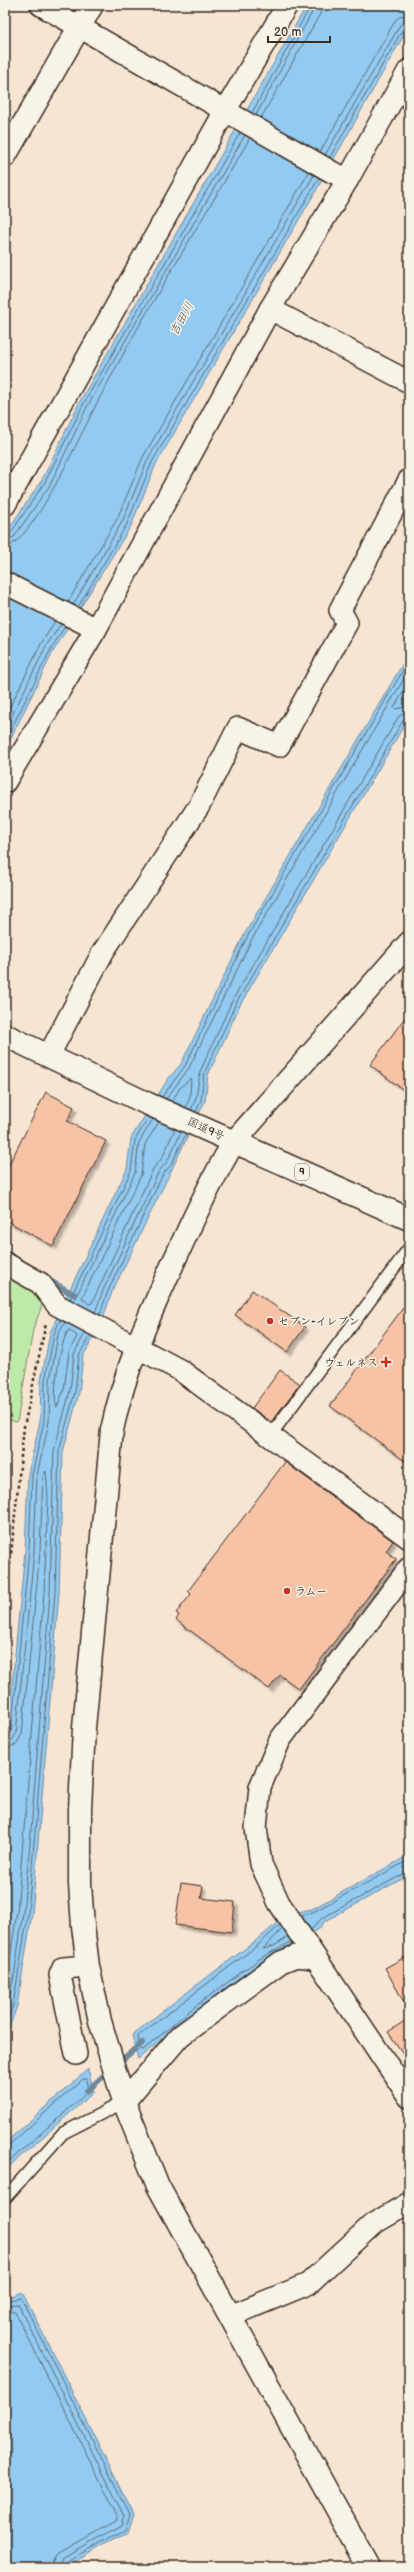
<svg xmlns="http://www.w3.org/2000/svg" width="414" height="2572" font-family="'Balsamiq Sans','Klee One',sans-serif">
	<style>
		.green { fill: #bdeaa8; stroke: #7c8a63 }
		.water { fill: #92caf1; stroke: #6f8a9d }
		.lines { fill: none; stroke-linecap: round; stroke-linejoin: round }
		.shore { stroke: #5e6a72; stroke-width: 1 }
		.stream { stroke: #6f8a9d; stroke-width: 6 }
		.building { fill: #f6c3a7; stroke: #3b2a1e; filter: url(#shadow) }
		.service-casing { stroke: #3b2a1e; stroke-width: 14 }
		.minor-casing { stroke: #3b2a1e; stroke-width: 24 }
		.tertiary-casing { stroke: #3b2a1e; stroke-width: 25 }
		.trunk-casing { stroke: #3b2a1e; stroke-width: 25 }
		.path { stroke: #3b2a1e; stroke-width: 2.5; stroke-dasharray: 3 3; stroke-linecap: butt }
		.service { stroke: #f7f3e8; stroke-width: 11 }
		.minor { stroke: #f7f3e8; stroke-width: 21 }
		.tertiary { stroke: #f7f3e8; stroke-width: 22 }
		.trunk { stroke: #f7f3e8; stroke-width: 22 }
		.poi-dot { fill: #c8321e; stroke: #f7f3e8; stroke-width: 1.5 }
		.labels { text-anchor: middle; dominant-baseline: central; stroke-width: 3; stroke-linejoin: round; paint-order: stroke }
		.shield { fill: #f7f3e8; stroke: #73665b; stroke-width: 1 }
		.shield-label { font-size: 10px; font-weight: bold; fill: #3b2a1e }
		.street-label { font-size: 11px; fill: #3b2a1e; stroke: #f7f3e8 }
		.poi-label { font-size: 11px; font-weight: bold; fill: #3b2a1e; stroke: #f7f3e8; text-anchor: start }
		.water-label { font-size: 12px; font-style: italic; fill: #515253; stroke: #f7f3e8 }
	</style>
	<defs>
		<filter id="shadow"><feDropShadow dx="3.5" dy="3.5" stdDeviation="1" flood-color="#0004"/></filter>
	</defs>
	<rect width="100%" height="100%" fill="#f7e5d4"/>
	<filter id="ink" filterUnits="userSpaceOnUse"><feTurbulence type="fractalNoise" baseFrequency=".025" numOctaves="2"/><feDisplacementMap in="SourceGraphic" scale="8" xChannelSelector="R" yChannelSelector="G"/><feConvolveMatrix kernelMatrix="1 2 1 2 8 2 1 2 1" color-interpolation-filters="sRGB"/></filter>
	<g filter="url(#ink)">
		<polygon class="green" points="5,1270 16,1276 44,1300 33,1330 17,1422 5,1419"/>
		<g class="water">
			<polygon points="307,5 409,5 409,26 317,189 156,464 131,526 54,650 5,750 5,534 42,480 80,401"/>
			<polygon points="409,653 409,717 240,1005 208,1075 205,1101 112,1292 100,1327 62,1306 127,1169 131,1138 168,1079 181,1064 244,935"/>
			<polygon points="61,1308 99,1329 83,1356 79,1393 63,1452 59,1593 32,1914 17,2006 5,2039 5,1757 25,1551 28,1474 40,1421 41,1381 50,1333"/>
			<path d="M409 1855V1875L324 1922 319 1929 266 1959 196 2011 138 2059 132 2035C172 2003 213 1973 254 1942 277 1925 282 1914 312 1909Z"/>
			<polygon points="88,2069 94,2092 5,2170 5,2143"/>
			<polygon points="5,2288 8,2297 22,2292 134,2515 128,2531 66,2567 5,2567"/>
		</g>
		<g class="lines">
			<g class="shore">
				<polyline points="252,113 311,5"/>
				<polyline points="256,115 316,5"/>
				<polyline points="261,118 320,14 322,5"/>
				<polyline points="320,152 395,21 400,16 409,14"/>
				<polyline points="325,155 400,25 409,20"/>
				<polyline points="330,157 404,27 409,25"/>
				<polyline points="5,536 10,534 45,482 84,403 240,133"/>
				<polyline points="5,541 14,537 50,485 88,405 245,135"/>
				<path d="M5 547C27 546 67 463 77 443 127 339 192 238 250 138"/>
				<polyline points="68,602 117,519 143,457 309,172"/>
				<polyline points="73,605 122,522 148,459 314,175"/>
				<polyline points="78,607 127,524 152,462 319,178"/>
				<polyline points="409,682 394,708 397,709 409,705"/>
				<polyline points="5,717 41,644 55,621"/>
				<polyline points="5,730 46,646 61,624"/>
				<polyline points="5,741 51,649 65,626"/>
				<polyline points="162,1097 185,1066 247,937 409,660"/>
				<polyline points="166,1099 189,1068 252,939 409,670"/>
				<polyline points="172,1101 180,1088 191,1078 190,1097 186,1107"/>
				<polyline points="191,1110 196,1098 200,1072 232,1001 399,716 409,711"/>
				<polyline points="196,1112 201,1100 204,1074 236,1003 404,719 409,716"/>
				<polyline points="159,1122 145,1144 141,1175 82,1298 89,1304 92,1303 153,1169 162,1158 175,1129"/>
				<polyline points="70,1299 131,1171 135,1140 149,1117"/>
				<polyline points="74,1301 135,1173 139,1142 153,1119"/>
				<polyline points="95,1312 104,1288 159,1171 167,1162 181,1132"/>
				<polyline points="100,1314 108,1291 163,1174 171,1165 186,1134"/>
				<path d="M69 1330 77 1336 69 1352 64 1390 57 1407C51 1398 61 1336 69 1330Z"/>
				<polyline points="5,1737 11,1733 29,1551 32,1475 44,1421 45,1381 54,1334 60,1320"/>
				<polyline points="5,1742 12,1740 16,1734 34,1552 37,1475 49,1422 50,1381 58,1335 65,1322"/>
				<polyline points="5,1748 16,1745 22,1734 40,1552 43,1476 46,1471 48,1498 44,1593 17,1912 5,1990"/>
				<polyline points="301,1915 313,1912 409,1860"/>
				<polyline points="280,1925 258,1945 138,2036 140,2049 143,2050 193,2008 243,1971 264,1956 291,1942"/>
				<polyline points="282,1929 263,1949 274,1946 288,1937"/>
				<polyline points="311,1930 322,1918 409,1871"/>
				<polyline points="5,2013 14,1977 23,1913 30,1843 50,1593 54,1451 70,1391 74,1354 85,1333"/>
				<polyline points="5,2027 13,2005 28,1914 55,1593 59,1451 75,1392 79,1355 90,1336"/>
				<polyline points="5,2146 9,2145 83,2079 86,2079 88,2092 5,2165"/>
				<polyline points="5,2299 9,2300 21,2298 130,2515 125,2529 67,2562 65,2567"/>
				<polyline points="5,2305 18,2304 124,2515 121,2525 64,2558 59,2567"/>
				<polyline points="5,2311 15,2312 118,2516 116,2521 60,2553 55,2559 53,2567"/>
			</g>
			<g class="stream">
				<polyline points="46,1279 75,1295"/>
				<polyline points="117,2064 142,2043"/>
				<polyline points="87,2091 110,2070"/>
			</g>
		</g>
		<g class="building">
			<polygon points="409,1012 409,1094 370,1065"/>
			<polygon points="46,1092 74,1107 67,1121 106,1141 53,1246 5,1220 5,1172"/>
			<polygon points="252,1290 305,1327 287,1352 235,1315"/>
			<polygon points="409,1300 409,1464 330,1406"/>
			<polygon points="280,1370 300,1384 271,1422 252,1408"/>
			<polygon points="285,1462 393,1541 386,1551 396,1559 299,1689 280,1675 269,1689 176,1620 179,1615 176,1613 191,1594 188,1591"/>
			<polygon points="181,1883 203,1886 201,1898 235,1902 232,1932 175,1925"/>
			<polygon points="409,1955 409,2011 385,1968"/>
			<polygon points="409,2018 409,2062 388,2032"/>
		</g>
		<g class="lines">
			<defs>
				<g id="service">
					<polyline points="270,1436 409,1248"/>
					<polyline points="5,2198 63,2133 124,2102"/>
				</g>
				<g id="minor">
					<polyline points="41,5 332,172 348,179"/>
					<polyline points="270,309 409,382"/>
					<polyline points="5,505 225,111 287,5"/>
					<polyline points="5,583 96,629"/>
					<polyline points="5,782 96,629 270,309 348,179 409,70"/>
					<polyline points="49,1055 103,952 199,806 238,728 279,746 347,623 340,610 409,480"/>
					<polyline points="5,1263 40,1283 57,1305 180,1370 409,1538"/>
					<polyline points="409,1568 280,1740 260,1787 256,1828 261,1864 279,1903 409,2097"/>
					<polyline points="76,2054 60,1975 63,1968 88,1966"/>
					<polyline points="124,2102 180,2036 281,1962 296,1956 314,1958"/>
					<polyline points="230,2316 308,2284 373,2224 409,2203"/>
				</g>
				<g id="tertiary">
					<polyline points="5,156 92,5"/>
					<path d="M369 2567 158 2186 124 2102 100 2021 88 1966 83 1926 80 1884V1809L84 1728 112 1430C125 1368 149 1316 175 1259 193 1219 211 1180 234 1142L409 943"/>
				</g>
				<polyline id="trunk" points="5,1035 146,1103 409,1219"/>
			</defs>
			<use href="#service" class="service-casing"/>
			<use href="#minor" class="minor-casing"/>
			<use href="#tertiary" class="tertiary-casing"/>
			<use href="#trunk" class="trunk-casing"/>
			<polyline class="path" points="5,1613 24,1427 46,1323"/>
			<use href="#service" class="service"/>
			<use href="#minor" class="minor"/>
			<use href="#tertiary" class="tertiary"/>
			<use href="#trunk" class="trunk"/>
		</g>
	</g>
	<g class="poi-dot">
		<circle cx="270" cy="1321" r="4"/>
		<path d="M384 1356h4v4h4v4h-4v4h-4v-4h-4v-4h4z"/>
		<circle cx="287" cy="1591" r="4"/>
	</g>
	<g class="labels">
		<rect class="shield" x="295" y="1164" width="14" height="16" rx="3"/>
		<g class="shield-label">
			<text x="302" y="1172">9</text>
		</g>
		<g class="street-label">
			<text transform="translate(206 1129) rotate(25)">国道9号</text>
		</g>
		<g class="poi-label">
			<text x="278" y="1321">セブン-イレブン</text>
			<text x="378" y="1362" text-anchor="end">ウェルネス</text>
			<text x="295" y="1591">ラムー</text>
		</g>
		<g class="water-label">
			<text transform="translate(182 319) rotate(-61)">吉田川</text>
		</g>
	</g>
	<rect width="414" height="2572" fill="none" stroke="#f7f3e8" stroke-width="20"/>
	<rect x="10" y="10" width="394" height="2552" fill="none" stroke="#3b2a1e" stroke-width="1.5" filter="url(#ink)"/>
	<path d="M268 36v6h62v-6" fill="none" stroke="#3b2a1e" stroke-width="2"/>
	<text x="274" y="36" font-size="12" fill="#3b2a1e" stroke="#f7f3e8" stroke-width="3" paint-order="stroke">20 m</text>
</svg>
